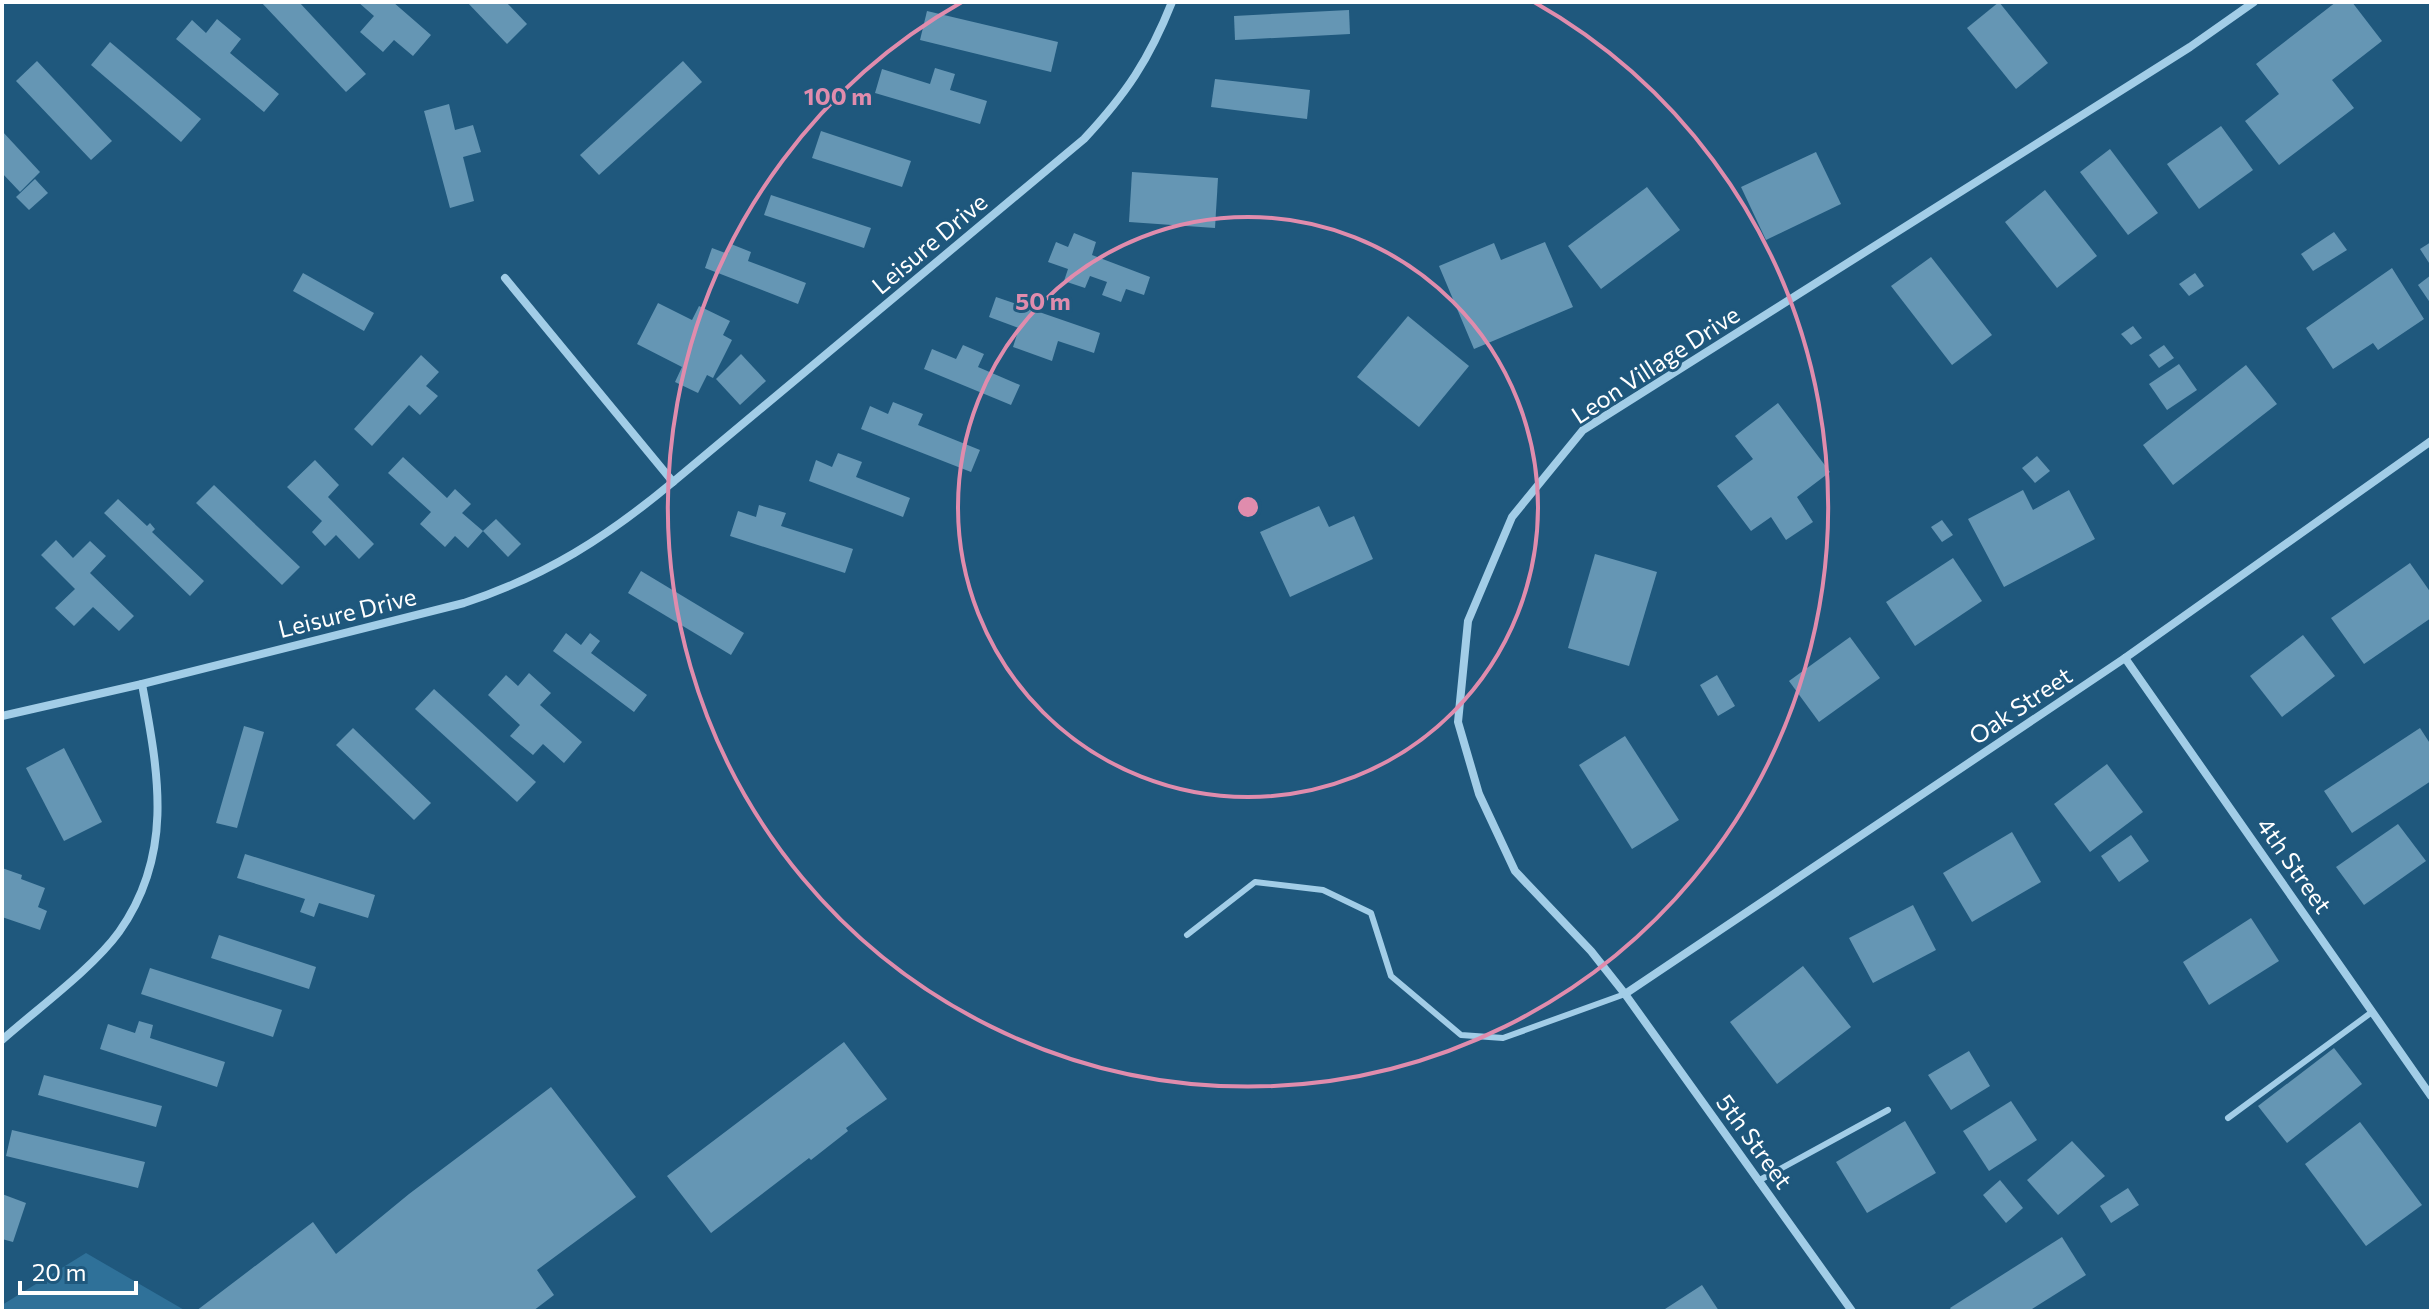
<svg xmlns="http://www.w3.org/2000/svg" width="2433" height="1313" font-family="Commissioner,sans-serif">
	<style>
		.green { fill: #2f7199 }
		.building { fill: #6596b4 }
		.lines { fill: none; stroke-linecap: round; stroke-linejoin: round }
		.lane { stroke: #a2cde7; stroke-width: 6 }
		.street { stroke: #a2cde7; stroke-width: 8 }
		.ring { fill: none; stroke: #e08cad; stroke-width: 4 }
		.labels { text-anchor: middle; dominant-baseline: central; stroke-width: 6; stroke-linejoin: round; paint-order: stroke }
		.street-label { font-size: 24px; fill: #fff; stroke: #1f587d }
		.centre { fill: #e08cad; stroke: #1f587d; stroke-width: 4 }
		.ring-label { font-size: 24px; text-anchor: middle; font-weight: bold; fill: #e08cad; stroke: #1f587d; stroke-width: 6; stroke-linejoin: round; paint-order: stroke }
	</style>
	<rect width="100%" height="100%" fill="#1f587d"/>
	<polygon class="green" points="86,1253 186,1311 2,1311 2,1305"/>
	<g class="building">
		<polygon points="261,2 299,2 366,74 346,92"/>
		<polygon points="358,2 393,2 431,35 413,56 394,40 383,52 360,32 374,16"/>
		<polygon points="467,2 506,2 527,24 507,44"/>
		<polygon points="1999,2 2048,63 2016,89 1967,28"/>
		<polygon points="2336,2 2352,2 2382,41 2332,80 2354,108 2279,165 2245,121 2279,94 2256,64"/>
		<polygon points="1349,10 1350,34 1235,40 1234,16"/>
		<polygon points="927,11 1058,42 1051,72 920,40"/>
		<polygon points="217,19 241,39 230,53 279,94 264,112 176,39 192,20 206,33"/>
		<polygon points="110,42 201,119 181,142 91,65"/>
		<polygon points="37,61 112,141 91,160 16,81"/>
		<polygon points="683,61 702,82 599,175 580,155"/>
		<polygon points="935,68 955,74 950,90 987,101 980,124 875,93 882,69 930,84"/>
		<polygon points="1215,79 1310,90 1307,119 1211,107"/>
		<polygon points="449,104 455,130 473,125 481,152 463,157 474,201 450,208 424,111"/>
		<polygon points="2221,126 2253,170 2199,209 2167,164"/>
		<polygon points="2,131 40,172 20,192 2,173"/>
		<polygon points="821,131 911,161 902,187 812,158"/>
		<polygon points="2110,149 2158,213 2128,235 2080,172"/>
		<polygon points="1816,152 1841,204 1766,240 1741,187"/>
		<polygon points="1132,172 1218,178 1215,228 1129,222"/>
		<polygon points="35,179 48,193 29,210 16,197"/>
		<polygon points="1647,187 1680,230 1601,289 1568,246"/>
		<polygon points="2045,190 2097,256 2057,288 2005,222"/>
		<polygon points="771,195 871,228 864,248 764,215"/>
		<polygon points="2334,232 2347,250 2313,271 2301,254"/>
		<polygon points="1074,233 1096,242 1092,255 1150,277 1144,295 1126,289 1121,302 1102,295 1107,282 1090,276 1085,288 1064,281 1068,269 1048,262 1056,242 1068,247"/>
		<polygon points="1545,242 1573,307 1474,349 1439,266 1494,243 1501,260"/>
		<polygon points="2431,242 2431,266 2420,249"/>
		<polygon points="731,244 751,252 748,261 806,283 798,304 705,268 712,248 728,254"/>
		<polygon points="1931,257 1992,335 1952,365 1891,286"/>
		<polygon points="2392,268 2424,319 2378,350 2373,343 2333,369 2306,328"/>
		<polygon points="303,273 374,313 364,331 293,291"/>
		<polygon points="2195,273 2204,286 2189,296 2179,284"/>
		<polygon points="2431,275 2431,304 2418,285"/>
		<polygon points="996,297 1100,333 1094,353 1058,341 1052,361 1013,347 1019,328 989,317"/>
		<polygon points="658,303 692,320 699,306 730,321 723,335 732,340 713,378 707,375 698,393 675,382 682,367 637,344"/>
		<polygon points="1408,316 1469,366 1419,427 1357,377"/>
		<polygon points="2133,326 2142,338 2131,345 2121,334"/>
		<polygon points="963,345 984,354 978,367 1020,385 1011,405 924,369 932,349 956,359"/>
		<polygon points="2164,345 2174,358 2159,368 2149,355"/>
		<polygon points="741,354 766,381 740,405 716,379"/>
		<polygon points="421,355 439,372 426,386 438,396 420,415 409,405 372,446 354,429"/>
		<polygon points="2179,364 2197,390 2167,410 2149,384"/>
		<polygon points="2246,365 2277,404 2173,485 2143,445"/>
		<polygon points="893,402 923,414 918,425 980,450 971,472 861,429 870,406 888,414"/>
		<polygon points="1778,403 1830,472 1797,497 1813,522 1786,540 1771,517 1751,531 1717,486 1753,459 1735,436"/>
		<polygon points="838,453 862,462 856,477 910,498 903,517 809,481 816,460 832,467"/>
		<polygon points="2037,456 2050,471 2035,483 2022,468"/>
		<polygon points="403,457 447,498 455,489 471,504 462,513 483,531 468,548 455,536 445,547 420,524 431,512 388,473"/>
		<polygon points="315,460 339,485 328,497 374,544 359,559 336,535 325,546 312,532 322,521 287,487"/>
		<polygon points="214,485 300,567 282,585 196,503"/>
		<polygon points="2023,490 2033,510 2069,490 2095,539 2004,587 1968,519"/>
		<polygon points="118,499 147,526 150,523 155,529 152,532 204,581 190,596 104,513"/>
		<polygon points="759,505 786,513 781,526 853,549 845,573 730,536 738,511 756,517"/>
		<polygon points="1319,506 1329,527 1354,516 1373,559 1290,597 1260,532"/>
		<polygon points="496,519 521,544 508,557 483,531"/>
		<polygon points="1942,520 1953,535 1942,542 1931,527"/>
		<polygon points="56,540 73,558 90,541 106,556 90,573 134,616 119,631 93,607 74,626 55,608 75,589 41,555"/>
		<polygon points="1595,554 1657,572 1629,666 1568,648"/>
		<polygon points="1953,558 1982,601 1915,646 1886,602"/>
		<polygon points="2410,563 2431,593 2431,618 2364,664 2331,618"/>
		<polygon points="641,571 744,633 731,655 628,593"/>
		<polygon points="566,633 581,645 590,633 600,641 591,653 647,695 634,712 553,651"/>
		<polygon points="2303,635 2335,676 2282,717 2250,676"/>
		<polygon points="1850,637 1880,678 1819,722 1789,681"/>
		<polygon points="529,673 551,693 540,705 582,742 564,763 543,744 533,755 510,736 520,725 488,695 506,675 518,686"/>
		<polygon points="1717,675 1735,706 1718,716 1700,685"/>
		<polygon points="434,689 536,782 517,802 415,709"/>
		<polygon points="244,726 264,732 237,828 216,823"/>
		<polygon points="353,728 431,803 414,820 336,745"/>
		<polygon points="2420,728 2431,745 2431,781 2352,833 2324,791"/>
		<polygon points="1625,736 1679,820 1632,849 1579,765"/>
		<polygon points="64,748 102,822 64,841 26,768"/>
		<polygon points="2107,764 2143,812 2090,852 2054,804"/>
		<polygon points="2398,824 2426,861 2364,905 2336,867"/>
		<polygon points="2012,832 2041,882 1972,922 1943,873"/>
		<polygon points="2131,835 2149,861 2119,882 2101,856"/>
		<polygon points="245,854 375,895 368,918 319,903 314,917 300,912 305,899 237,878"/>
		<polygon points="2,868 22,875 21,879 45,888 38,907 47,911 40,930 2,917"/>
		<polygon points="1913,905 1936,950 1873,983 1849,938"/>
		<polygon points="2251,918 2279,961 2209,1005 2183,962"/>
		<polygon points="219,935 316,967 309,989 211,958"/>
		<polygon points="1803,966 1851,1027 1777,1084 1730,1022"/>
		<polygon points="150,968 282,1010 273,1037 141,994"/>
		<polygon points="139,1021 153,1025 150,1038 225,1062 217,1087 100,1049 108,1024 135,1033"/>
		<polygon points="844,1042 887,1099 846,1128 848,1131 811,1160 809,1158 711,1233 667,1176"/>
		<polygon points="2334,1048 2362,1084 2287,1143 2258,1106"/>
		<polygon points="1969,1051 1990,1086 1951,1110 1928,1075"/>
		<polygon points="44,1075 162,1106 156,1127 38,1095"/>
		<polygon points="551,1087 636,1197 537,1270 554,1295 533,1311 196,1311 313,1222 336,1254 409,1194"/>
		<polygon points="2011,1101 2037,1140 1989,1171 1963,1131"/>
		<polygon points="1905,1121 1936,1173 1867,1213 1836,1162"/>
		<polygon points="2360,1122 2422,1205 2366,1246 2305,1164"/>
		<polygon points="12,1130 145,1162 138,1188 6,1156"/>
		<polygon points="2072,1141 2105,1176 2058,1215 2027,1180"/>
		<polygon points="2000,1180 2023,1208 2006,1223 1983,1195"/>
		<polygon points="2128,1188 2139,1205 2111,1223 2100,1206"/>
		<polygon points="2,1194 26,1203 13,1242 2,1239"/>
		<polygon points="2062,1237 2086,1275 2029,1311 1952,1311 1950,1308"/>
		<polygon points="1702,1285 1719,1311 1662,1311"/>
	</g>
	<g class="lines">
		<g class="lane">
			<polyline points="1187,935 1255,882 1323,890 1371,913 1391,976 1461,1035 1503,1038 1625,994"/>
			<polyline points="2228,1118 2372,1012"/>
			<polyline points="1758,1181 1888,1110"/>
		</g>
		<g class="street">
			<polyline points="505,278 673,482"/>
			<polyline points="2125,658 2431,1096"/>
			<path d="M2 716 142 684 464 603C546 576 607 537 673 482L1084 139C1126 94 1149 60 1172 2"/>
			<polyline points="1625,994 2125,658 2431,441"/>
			<path d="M2 1040C37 1009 93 968 119 932 175 853 158 772 142 684"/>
			<polyline points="1852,1311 1625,994 1591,951 1515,871 1479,794 1458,722 1468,621 1512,517 1583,430 2190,47 2254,2"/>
		</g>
	</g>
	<g class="ring">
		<circle cx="1248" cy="507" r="290"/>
		<path d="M1534 2A580 580 0 1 1 962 2"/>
	</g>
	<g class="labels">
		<g class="street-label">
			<text transform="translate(929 243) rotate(-40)">Leisure Drive</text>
			<text transform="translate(1655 364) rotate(-33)">Leon Village Drive</text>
			<text transform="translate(347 612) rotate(-14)">Leisure Drive</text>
			<text transform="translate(2020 705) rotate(-34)">Oak Street</text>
			<text transform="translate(2295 865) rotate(55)">4th Street</text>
			<text transform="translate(1755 1141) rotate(54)">5th Street</text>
		</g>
	</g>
	<circle cx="1248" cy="507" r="12" class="centre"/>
	<g class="ring-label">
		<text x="838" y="105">100 m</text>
		<text x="1043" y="310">50 m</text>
	</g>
	<rect width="2433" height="1313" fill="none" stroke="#ffffff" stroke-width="8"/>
	<path d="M20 1281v12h116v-12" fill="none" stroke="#ffffff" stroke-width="4"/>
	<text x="32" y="1281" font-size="24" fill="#ffffff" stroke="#1f587d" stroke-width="6" paint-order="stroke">20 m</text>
</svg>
